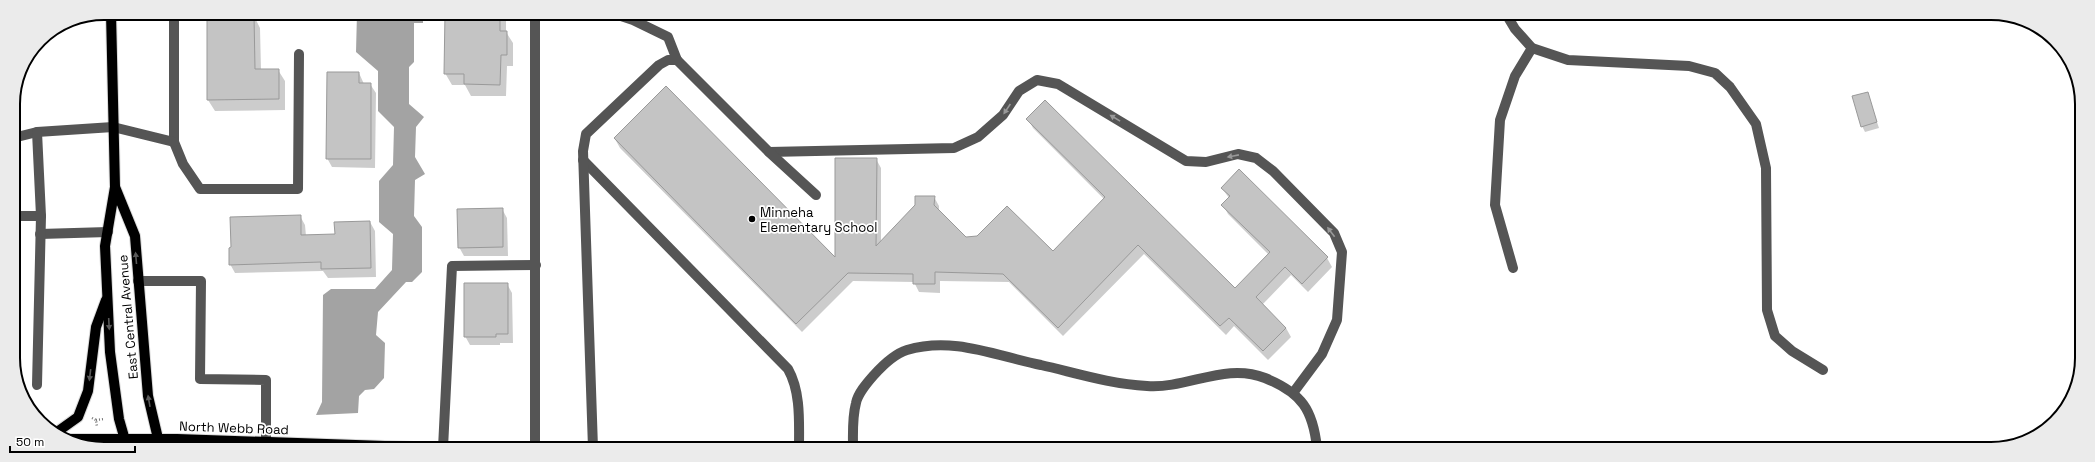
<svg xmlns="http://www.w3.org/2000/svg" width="2095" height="462" font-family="'Space Grotesk',sans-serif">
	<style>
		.water { fill: #a3a3a3 }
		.shadow { fill: #0003 }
		.building { fill: #c4c4c4; stroke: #999 }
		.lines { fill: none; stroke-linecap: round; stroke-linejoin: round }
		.major-casing { stroke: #dbdbdb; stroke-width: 12 }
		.path { stroke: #777; stroke-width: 2.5; stroke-dasharray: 1 2; stroke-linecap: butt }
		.minor { stroke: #555; stroke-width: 10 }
		.major { stroke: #000; stroke-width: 10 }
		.oneway { fill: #999 }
		.oneway2 { fill: #595959 }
		.poi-dot { fill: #000; stroke: #fff; stroke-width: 1.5 }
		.labels { text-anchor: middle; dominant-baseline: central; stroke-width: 3.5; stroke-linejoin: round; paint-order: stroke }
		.poi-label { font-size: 13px; fill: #000; stroke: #fff; text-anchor: start }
		.street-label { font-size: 13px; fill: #000; stroke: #fff }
		.rim { fill: none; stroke: #000; stroke-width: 2 }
	</style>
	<rect width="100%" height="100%" fill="#fff"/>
	<polygon class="water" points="357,13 423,13 423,23 414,23 414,62 409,67 409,104 424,117 416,127 415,157 425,174 415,180 414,216 422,227 422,272 412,282 406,282 378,312 376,335 385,343 384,378 374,389 365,390 359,396 358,413 316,415 322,402 323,295 331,289 375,289 392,270 393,234 379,222 379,181 393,165 394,127 378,111 378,71 356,52"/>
	<g class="shadow">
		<polygon points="446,13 506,13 506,32 513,43 513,66 507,66 506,96 471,96 465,85 452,85 445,73"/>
		<polygon points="254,16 260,28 261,70 278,70 285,81 285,110 215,111 208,100"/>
		<polygon points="359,73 364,84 370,84 376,93 375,168 332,167 327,158"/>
		<polygon points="1867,93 1879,128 1865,132 1862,126"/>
		<polygon points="1028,119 1235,289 1269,255 1228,214 1223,205 1229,198 1222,188 1327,258 1332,267 1308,292 1291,275 1262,305 1286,328 1291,337 1268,360 1234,326 1226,335 1144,254 1063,336 1009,282 940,281 940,293 919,292 914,282 853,281 802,332 620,148 615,139 836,259 876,159 881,168 881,243 934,197 939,206 939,211 966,238 1053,252 1104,199 1033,128"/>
		<polygon points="14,160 16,164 16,194 14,194"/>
		<polygon points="502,209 507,218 508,256 464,256 459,247"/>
		<polygon points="300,216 305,225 306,236 336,235 370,222 375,231 376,277 328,278 323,271 235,273 230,264"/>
		<polygon points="14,253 17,258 18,381 15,376"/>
		<polygon points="507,284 512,293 513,343 500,343 500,345 470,345 465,336"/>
	</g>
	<g class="building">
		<polygon points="445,13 500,13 500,31 507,31 507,55 501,55 500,85 464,84 464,74 444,74"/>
		<polygon points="254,15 255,69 279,69 279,99 207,100 207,16"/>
		<polygon points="327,72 359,72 359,83 371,83 371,159 326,159"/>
		<polygon points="666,86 835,257 835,158 877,158 876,246 915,205 915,196 935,196 934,205 966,237 977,236 1007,206 1053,251 1105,197 1026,119 1045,100 1235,288 1270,252 1221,205 1230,196 1221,188 1239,169 1328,257 1302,284 1285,267 1256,297 1286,328 1263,351 1229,318 1220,326 1138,245 1058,328 1003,274 935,272 935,284 913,284 913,274 848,273 796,324 614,138"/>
		<polygon points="1868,92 1877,122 1861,127 1852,96"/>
		<polygon points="503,208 503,247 458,248 457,209"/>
		<polygon points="301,215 301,235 335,234 334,222 370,221 371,268 321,269 321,262 229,265 229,248 231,247 230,217"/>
		<polygon points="464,283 508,283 508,334 496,334 496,337 464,337"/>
	</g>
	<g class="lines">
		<defs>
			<g id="major">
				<polyline points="111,13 115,187 105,246 110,352 119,419 127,447"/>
				<polyline points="115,187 135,236 148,396 160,447"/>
				<polyline points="57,432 78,417 88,391 96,327 106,300"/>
				<polyline points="71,439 177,439 443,448"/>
			</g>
		</defs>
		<use href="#major" class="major-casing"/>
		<g class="path">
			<polyline points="92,418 96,420 97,427"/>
			<polyline points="96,420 104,419"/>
		</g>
		<g class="minor">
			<polyline points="174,13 174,142 183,164 200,189 298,189 299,54"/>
			<polyline points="612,13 633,20 668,37 677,60"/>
			<polyline points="1506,14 1515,29 1532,48 1568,60 1689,66 1715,73 1730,87 1756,124 1766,168 1767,310 1775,336 1792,351 1823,370"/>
			<polyline points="13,138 37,132"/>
			<polyline points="769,152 954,148 978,137 1003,115 1019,91 1037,80 1058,84 1186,161 1206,162 1238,154 1256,158 1273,171 1334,233 1342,252 1337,320 1322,354 1293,393"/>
			<path d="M583 160 788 369C801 392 799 422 799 448"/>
			<polyline points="14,216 41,216"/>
			<polyline points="40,234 108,232"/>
			<polyline points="1513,268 1495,205 1500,120 1515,76 1532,48"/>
			<polyline points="138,281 201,281 200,379 266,380 266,442"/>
			<polyline points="37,385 41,216 37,132 113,127 174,142"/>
			<polyline points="443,448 452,266 536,265"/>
			<polyline points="535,448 535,13"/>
			<polyline points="593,448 583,151 586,134 659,65 668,60 677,60 769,152 816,195"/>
			<path d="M853 448C853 433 852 418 856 403 858 393 867 383 874 375 883 365 894 354 907 350 953 336 996 356 1041 365 1076 373 1110 384 1147 386 1188 389 1225 362 1265 378 1302 393 1313 410 1317 448"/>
		</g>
		<use href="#major" class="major"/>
	</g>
	<defs><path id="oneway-solid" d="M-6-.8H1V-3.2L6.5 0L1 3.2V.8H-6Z"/></defs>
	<g class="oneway">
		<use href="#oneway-solid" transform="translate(1007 109) rotate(124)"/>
		<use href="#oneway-solid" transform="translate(1115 118) rotate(-149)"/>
		<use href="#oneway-solid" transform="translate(1233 156) rotate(169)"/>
		<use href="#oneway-solid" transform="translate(1331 232) rotate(-127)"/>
	</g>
	<g class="oneway2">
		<use href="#oneway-solid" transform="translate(136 258) rotate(-95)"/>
		<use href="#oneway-solid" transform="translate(109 324) rotate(87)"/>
		<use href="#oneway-solid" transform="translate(90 375) rotate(97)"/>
		<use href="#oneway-solid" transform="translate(149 401) rotate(-100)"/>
	</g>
	<circle class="poi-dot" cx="752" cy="219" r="4"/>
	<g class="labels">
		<g class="poi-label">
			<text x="760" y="212">Minneha<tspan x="760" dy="15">Elementary School</tspan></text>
		</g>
		<g class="street-label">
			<text transform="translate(128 317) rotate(-95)">East Central Avenue</text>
			<text transform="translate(234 428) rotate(2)">North Webb Road</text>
		</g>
	</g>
	<path d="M0 0H2095V462H0ZM104 20H1991A84 84 0 0 1 2075 104V358A84 84 0 0 1 1991 442H104A84 84 0 0 1 20 358V104A84 84 0 0 1 104 20Z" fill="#ebebeb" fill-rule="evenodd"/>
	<path class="rim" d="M104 20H1991A84 84 0 0 1 2075 104V358A84 84 0 0 1 1991 442H104A84 84 0 0 1 20 358V104A84 84 0 0 1 104 20Z"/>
	<path d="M10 446v6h125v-6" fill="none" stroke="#000000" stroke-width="2"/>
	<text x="16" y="446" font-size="12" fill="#000000" stroke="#ffffff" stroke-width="3" paint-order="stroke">50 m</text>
</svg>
